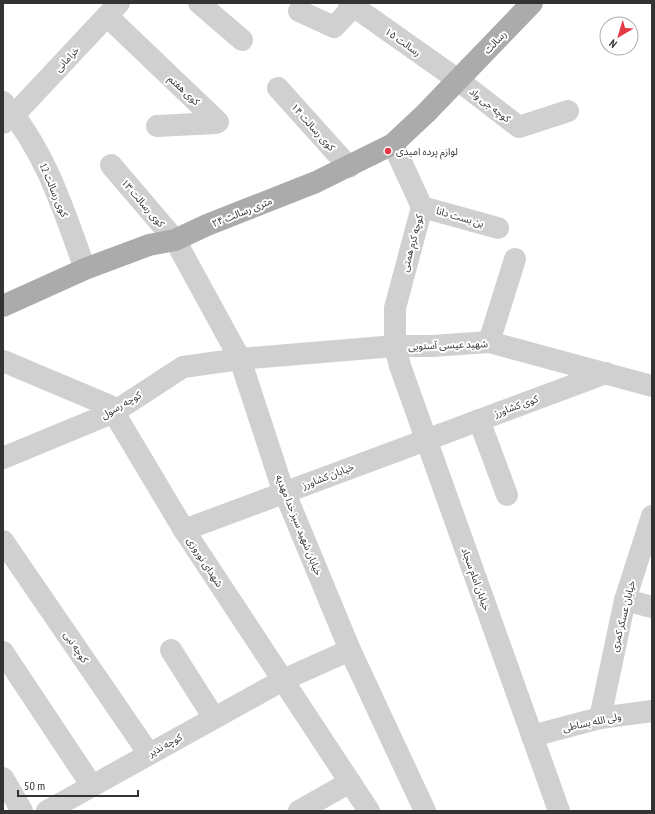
<svg xmlns="http://www.w3.org/2000/svg" width="655" height="814" font-family="'PT Sans Narrow','Noto Sans Arabic',sans-serif">
	<style>
		.lines { fill: none; stroke-linecap: round; stroke-linejoin: round }
		.minor { stroke: #d0d0d0; stroke-width: 22 }
		.major { stroke: #ababab; stroke-width: 22 }
		.poi-dot { fill: #e63946; stroke: #fff; stroke-width: 1.5 }
		.labels { text-anchor: middle; dominant-baseline: central; stroke-width: 4; stroke-linejoin: round; paint-order: stroke }
		.street-label { font-size: 10px; fill: #333; stroke: #fff }
		.poi-label { font-size: 10px; fill: #333; stroke: #fff; text-anchor: start }
	</style>
	<rect width="100%" height="100%" fill="#fff"/>
	<g class="lines">
		<g class="minor">
			<polyline points="199,3 242,40"/>
			<polyline points="349,3 458,80 519,127 568,111"/>
			<polyline points="299,11 334,27 353,7"/>
			<polyline points="107,16 218,122 216,123 157,126"/>
			<polyline points="278,88 349,167"/>
			<path d="M3 102C45 149 64 211 85 269"/>
			<polyline points="3,123 14,115 119,3"/>
			<polyline points="393,144 422,207 395,308 395,346 400,366 559,811"/>
			<polyline points="111,165 175,240 240,359 280,481 350,650 425,811"/>
			<polyline points="422,207 498,228"/>
			<polyline points="489,342 515,259"/>
			<polyline points="3,361 110,406 184,530 369,811"/>
			<polyline points="479,420 507,495"/>
			<polyline points="3,458 114,412 183,367 240,359 395,346 432,346 489,342 652,386"/>
			<polyline points="184,530 606,373"/>
			<polyline points="3,541 149,754"/>
			<polyline points="625,600 652,607"/>
			<polyline points="171,650 214,718"/>
			<polyline points="3,652 92,786"/>
			<polyline points="600,718 625,600 652,516"/>
			<polyline points="532,736 600,718 652,711"/>
			<polyline points="3,778 22,811"/>
			<polyline points="47,811 283,680 350,650"/>
			<polyline points="299,811 350,782"/>
		</g>
		<polyline class="major" points="3,306 85,269 149,245 175,240 207,225 316,182 393,144 426,113 532,3"/>
	</g>
	<circle class="poi-dot" cx="388" cy="151" r="4"/>
	<g class="labels">
		<g class="street-label">
			<text transform="translate(403 42) rotate(35)">رسالت ۱۵</text>
			<text transform="translate(495 42) rotate(-46)">رسالت</text>
			<text transform="translate(67 59) rotate(-47)">خرامانی</text>
			<text transform="translate(184 90) rotate(43)">کوی هفتم</text>
			<text transform="translate(490 105) rotate(38)">کوچه جی واد</text>
			<text transform="translate(313 127) rotate(48)">کوی رسالت ۱۴</text>
			<text transform="translate(54 190) rotate(67)">کوی رسالت 12</text>
			<text transform="translate(143 203) rotate(49)">کوی رسالت ۱۳</text>
			<text transform="translate(242 212) rotate(-22)">۲۴ متری رسالت</text>
			<text transform="translate(460 217) rotate(16)">بن بست دانا</text>
			<text transform="translate(412 243) rotate(-75)">کوچه کرم همتی</text>
			<text transform="translate(448 345) rotate(-2)">شهید عیسی آستویی</text>
			<text transform="translate(121 405) rotate(-30)">کوچه رسول</text>
			<text transform="translate(516 406) rotate(-20)">کوی کشاورز</text>
			<text transform="translate(328 476) rotate(-21)">خیابان کشاورز</text>
			<text transform="translate(299 525) rotate(68)">خیابان شهید سبز خدا مهدیه</text>
			<text transform="translate(205 562) rotate(57)">شهدای نوروزی</text>
			<text transform="translate(476 579) rotate(70)">خیابان امام سجاد</text>
			<text transform="translate(623 616) rotate(-76)">خیابان عسکر کمری</text>
			<text transform="translate(76 647) rotate(56)">کوچه نبی</text>
			<text transform="translate(592 722) rotate(-12)">ولی الله بساطی</text>
			<text transform="translate(165 745) rotate(-29)">کوچه نذیر</text>
		</g>
		<g class="poi-label">
			<text x="396" y="151">لوازم پرده امیدی</text>
		</g>
	</g>
	<rect width="655" height="814" fill="none" stroke="#333333" stroke-width="8"/>
	<g transform="translate(619 36) rotate(218)"><circle r="19" fill="#ffffff" stroke="#adadad"/>
	<path d="M0-3L7 15L0 10L-7 15Z" fill="#e63946"/>
	<text y="-6" font-size="11" font-weight="bold" text-anchor="middle" fill="#333333">N</text>
	</g>
	<path d="M18 790v6h120v-6" fill="none" stroke="#333333" stroke-width="2"/>
	<text x="24" y="790" font-size="12" fill="#333333" stroke="#ffffff" stroke-width="3" paint-order="stroke">50 m</text>
</svg>
